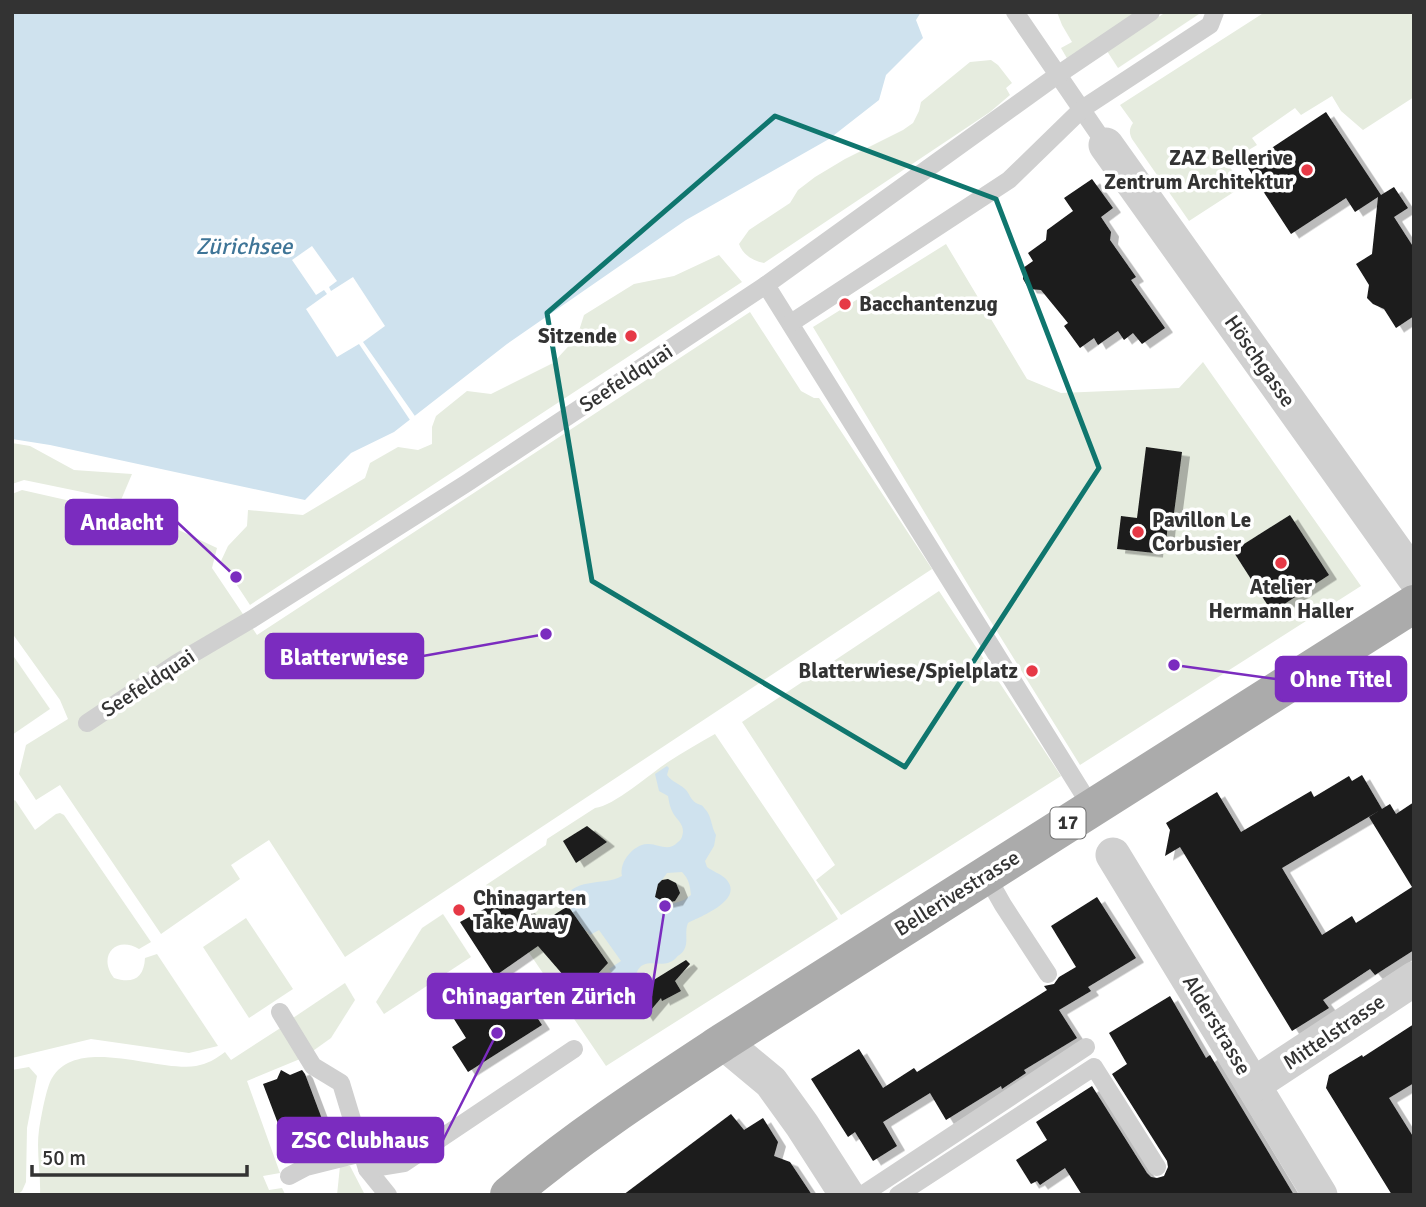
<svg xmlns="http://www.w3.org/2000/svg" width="1426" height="1207" font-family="Signika,sans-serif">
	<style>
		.green { fill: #e6ecdf }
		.water { fill: #cfe2ee; fill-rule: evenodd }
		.pier { fill: #fff }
		.building { fill: #1a1a1a; filter: url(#shadow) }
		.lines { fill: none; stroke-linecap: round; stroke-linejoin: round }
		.lane { stroke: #d0d0d0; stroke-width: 18 }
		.street { stroke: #d0d0d0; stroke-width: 35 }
		.primary { stroke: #ababab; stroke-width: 38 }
		.marked { fill: none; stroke: #0f766e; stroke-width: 5; stroke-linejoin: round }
		.poi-dot { fill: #e63946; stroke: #fff; stroke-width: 2.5 }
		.labels { text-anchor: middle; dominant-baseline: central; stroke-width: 7; stroke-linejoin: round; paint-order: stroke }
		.shield { fill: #fff; stroke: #707070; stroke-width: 2 }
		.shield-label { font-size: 19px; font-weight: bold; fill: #333 }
		.poi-label { font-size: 21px; font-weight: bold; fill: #333; stroke: #fff; text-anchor: end }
		.street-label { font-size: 21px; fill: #333; stroke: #fff }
		.water-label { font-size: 23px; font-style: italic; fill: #3f7597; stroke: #fff }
		.leader { fill: none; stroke: #7b2cbf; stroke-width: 2.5 }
		.callout-dot { fill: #7b2cbf; stroke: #fff; stroke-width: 2.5 }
		.callout { fill: #7b2cbf; stroke: #7b2cbf; stroke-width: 2.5 }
		.callout-label { font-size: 23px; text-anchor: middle; font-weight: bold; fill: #fff }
	</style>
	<defs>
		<filter id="shadow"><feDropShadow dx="8" dy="4.5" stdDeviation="0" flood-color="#0004"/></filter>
	</defs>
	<rect width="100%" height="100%" fill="#fff"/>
	<g class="green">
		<polygon points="1057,12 1139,12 1068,60 1061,48 1072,42 1062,25"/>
		<polygon points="1166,12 1202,12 1118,68 1107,51"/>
		<path d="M1265 12H1414V97L1363 130 1341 111 1332 96 1301 115 1295 108 1252 138 1257 145 1227 163 1243 186 1189 221 1132 139C1129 133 1129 129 1133 123L1120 105Z"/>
		<path d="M991 60 998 65 1012 83 1006 88 1010 95 990 112 764 263C753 261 743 255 739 244L749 230 790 203 798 190 815 177 845 159 903 130 913 123 919 111 921 102 970 62Z"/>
		<polygon points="946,244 1027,379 1061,393 1179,388 1203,362 1361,586 1080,765 970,588 813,327"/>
		<polygon points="719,255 742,282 250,605 221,561 228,546 247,526 248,510 303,515 365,478 370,463 398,447 418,450 432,444 432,427 436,416 467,391 491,394 553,363 577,337 584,315 634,284 674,276"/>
		<polygon points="750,312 801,391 814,398 819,398 932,569 345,957 269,840 231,865 240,879 161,934 60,785 36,800 19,774 26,745 68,719 60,700 12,633 12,494 22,490 128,514 137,504 166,510 166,524 217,548 212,568 257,635"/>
		<polygon points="12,443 30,446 74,470 132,474 121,500 24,480 12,484"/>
		<polygon points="939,591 1061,776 841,915 816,880 835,865 742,722"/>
		<polygon points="12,654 50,709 12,735"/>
		<path d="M715 734 813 879 838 919 606 1066 515 932 486 885 546 845 547 839 595 808C614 806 650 774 668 762 683 752 699 743 715 734Z"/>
		<path d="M15 800 35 830 56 814 60 813 64 815 151 942 139 949C116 935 97 956 114 978 132 984 144 979 145 958L157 954 218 1046 189 1053 91 1039 12 1058V802Z"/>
		<polygon points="443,914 471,957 384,1014 376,1002 422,928"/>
		<polygon points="246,918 293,989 249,1018 203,947"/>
		<polygon points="345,983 355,1000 331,1038 310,1053 290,1020"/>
		<path d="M282 1027 300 1059 247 1081 280 1173 263 1176 269 1190 282 1188 285 1194 289 1195H40C41 1174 36 1151 39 1130 41 1118 46 1088 52 1078 77 1035 157 1072 196 1066 207 1064 216 1059 225 1052L231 1060Z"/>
		<polygon points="29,1067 37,1076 27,1128 26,1182 22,1191 17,1195 12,1195 12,1070"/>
		<polygon points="340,1166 350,1166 365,1195 337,1195"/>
	</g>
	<g class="water">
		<polygon points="12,12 921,12 916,20 923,38 886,75 879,100 829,139 686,220 507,344 394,432 351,453 305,500 50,445 12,439"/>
		<path d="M667 766 669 768 667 775C672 782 680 784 685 789 690 794 690 799 696 803 701 806 701 803 705 809 712 816 711 827 716 835L714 846 705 861 707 867C712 871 721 874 726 879 745 900 701 916 688 923 684 931 689 942 684 950 682 954 678 955 676 958 664 969 655 960 643 965 635 968 636 984 625 992L609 969 621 961 599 930 590 935 587 931H585L567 904 562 905C571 875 603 887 622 876 619 862 633 845 647 844 658 843 668 853 678 842 682 839 682 837 683 832 683 823 677 820 673 813 670 808 669 802 668 796L659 791 655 774ZM682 872C689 879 690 886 691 895L684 900 672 904 659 899C652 889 661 882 667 873Z"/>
	</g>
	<polygon class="pier" points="312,246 337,281 329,287 331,291 353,277 385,326 363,342 417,419 412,423 359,344 337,357 306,309 327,294 324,290 316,295 292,260"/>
	<g class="building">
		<polygon points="1326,112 1381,195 1394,187 1408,208 1394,217 1414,248 1414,316 1396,328 1384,309 1373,304 1367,298 1369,285 1356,264 1372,254 1378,197 1355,212 1346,198 1291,234 1246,165"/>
		<polygon points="1092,179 1113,208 1101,217 1111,232 1110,240 1136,277 1131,280 1165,328 1142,344 1133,333 1124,340 1118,331 1098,345 1094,338 1080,348 1064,326 1068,323 1041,290 1029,289 1023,279 1023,268 1033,261 1028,253 1046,240 1047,230 1073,211 1064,198"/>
		<polygon points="1146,447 1182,452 1174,513 1169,512 1166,543 1156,542 1155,553 1117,549 1121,516 1137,518"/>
		<polygon points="1290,515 1329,575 1272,612 1233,551"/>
		<polygon points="1362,775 1382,809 1282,868 1322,935 1352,916 1356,923 1412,887 1369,817 1390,804 1396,814 1414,802 1414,950 1375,975 1370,969 1323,1000 1329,1008 1292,1031 1180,847 1165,856 1170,830 1166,823 1217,792 1241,832 1311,791 1314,797 1349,776 1352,781"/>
		<polygon points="587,826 607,842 576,863 563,841"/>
		<polygon points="668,879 676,883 680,893 675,901 666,903 655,897 658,884 662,880"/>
		<polygon points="516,892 538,925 568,906 608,963 575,998 564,976 538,946 495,976 460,922"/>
		<polygon points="1097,897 1136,958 1088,987 1091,991 1059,1010 1077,1038 1024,1070 1026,1073 1002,1089 1001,1086 946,1120 930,1093 883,1122 897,1146 873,1161 855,1132 848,1137 811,1079 859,1049 883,1088 914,1068 917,1072 1047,990 1044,986 1054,984 1059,977 1076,967 1051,926"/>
		<polygon points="686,960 690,964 675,981 681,991 662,1001 661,998 645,1017 631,994"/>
		<polygon points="513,981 542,1025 468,1072 452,1047 466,1038 454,1019"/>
		<polygon points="1170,996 1206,1058 1210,1055 1294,1195 1082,1195 1065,1168 1040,1185 1037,1181 1031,1184 1016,1160 1047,1140 1036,1122 1092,1086 1147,1173 1151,1177 1157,1178 1164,1176 1168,1167 1167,1161 1112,1074 1127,1064 1109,1033"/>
		<polygon points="1414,1024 1414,1083 1389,1098 1414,1138 1414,1195 1392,1195 1326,1088 1329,1075 1362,1055 1363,1057"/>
		<polygon points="281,1070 290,1075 302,1070 305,1074 325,1127 285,1142 263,1084 277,1079"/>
		<polygon points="731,1114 744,1130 763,1118 778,1142 774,1156 790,1162 812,1195 623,1195"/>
	</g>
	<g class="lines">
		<g class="lane">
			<polyline points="1015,12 1106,145"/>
			<polyline points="766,285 1092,808"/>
			<polyline points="791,323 1009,180 1082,109 1210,25 1215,12"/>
			<polyline points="87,723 177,663 252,619 467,483 766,285 1059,74 1151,12"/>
			<polyline points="986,875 1003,905 1048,974"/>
			<polyline points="280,1012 313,1066 341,1083 367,1169 388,1195"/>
			<polyline points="367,1169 404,1163 574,1049"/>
			<polyline points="289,1176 306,1167 362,1153"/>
			<polyline points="862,1195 1086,1047"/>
			<polyline points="898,1195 1094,1067 1157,1167"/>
		</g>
		<g class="street">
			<polyline points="1106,145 1414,577"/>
			<polyline points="1113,855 1320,1195"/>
			<polyline points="723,1042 771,1082 802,1125 847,1195"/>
			<polyline points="1253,1085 1414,979"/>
		</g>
		<path class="primary" d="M509 1195C576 1138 650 1090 723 1042L1414 604"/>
	</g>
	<path class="marked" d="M775 116 996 199 1099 468 905 767 592 581 547 313Z"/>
	<g class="poi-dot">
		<circle cx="1307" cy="170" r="7"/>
		<circle cx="845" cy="304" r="7"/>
		<circle cx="631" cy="336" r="7"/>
		<circle cx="1138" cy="532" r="7"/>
		<circle cx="1281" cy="563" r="7"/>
		<circle cx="1032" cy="671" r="7"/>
		<circle cx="459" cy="910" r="7"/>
	</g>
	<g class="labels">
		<rect class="shield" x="1050.5" y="807.5" width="35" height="31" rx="5"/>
		<g class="shield-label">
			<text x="1068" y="823">17</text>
		</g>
		<g class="poi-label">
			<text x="1293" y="158">ZAZ Bellerive<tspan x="1293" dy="24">Zentrum Architektur</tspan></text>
			<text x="859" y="304" text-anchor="start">Bacchantenzug</text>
			<text x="617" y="336">Sitzende</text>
			<text x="1152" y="520" text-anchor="start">Pavillon Le<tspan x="1152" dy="24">Corbusier</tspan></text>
			<text x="1281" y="587" text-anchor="middle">Atelier<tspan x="1281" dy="24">Hermann Haller</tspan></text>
			<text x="1018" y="671">Blatterwiese/Spielplatz</text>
			<text x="473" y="898" text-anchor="start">Chinagarten<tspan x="473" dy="24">Take Away</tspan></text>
		</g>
		<g class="street-label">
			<text transform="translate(1260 361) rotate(55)">Höschgasse</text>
			<text transform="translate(626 378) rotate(-33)">Seefeldquai</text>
			<text transform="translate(148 683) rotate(-33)">Seefeldquai</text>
			<text transform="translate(957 893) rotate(-32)">Bellerivestrasse</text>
			<text transform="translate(1217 1025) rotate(59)">Alderstrasse</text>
			<text transform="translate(1334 1032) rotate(-34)">Mittelstrasse</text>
		</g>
		<g class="water-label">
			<text x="244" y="246">Zürichsee</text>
		</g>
	</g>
	<path class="leader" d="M236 577L177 522M546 634L423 656M1174 665L1276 679M665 906L651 996M497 1033L443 1140"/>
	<g class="callout-dot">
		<circle cx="236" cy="577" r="7"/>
		<circle cx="546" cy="634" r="7"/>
		<circle cx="1174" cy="665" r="7"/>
		<circle cx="665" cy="906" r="7"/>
		<circle cx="497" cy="1033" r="7"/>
	</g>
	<g class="callout">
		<rect x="66" y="500" width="111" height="44" rx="7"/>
		<rect x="266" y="634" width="157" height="44" rx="7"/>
		<rect x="1276" y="657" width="130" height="44" rx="7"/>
		<rect x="428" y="974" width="223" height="44" rx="7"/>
		<rect x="278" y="1118" width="165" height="44" rx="7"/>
	</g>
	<g class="callout-label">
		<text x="122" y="530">Andacht</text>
		<text x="344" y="665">Blatterwiese</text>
		<text x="1341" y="687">Ohne Titel</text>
		<text x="539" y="1004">Chinagarten Zürich</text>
		<text x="360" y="1148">ZSC Clubhaus</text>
	</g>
	<rect width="1426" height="1207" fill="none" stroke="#333333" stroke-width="28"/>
	<path d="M32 1165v10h215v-10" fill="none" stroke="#333333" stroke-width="3.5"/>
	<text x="42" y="1165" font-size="21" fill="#333333" stroke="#ffffff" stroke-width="5" paint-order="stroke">50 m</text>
</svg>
